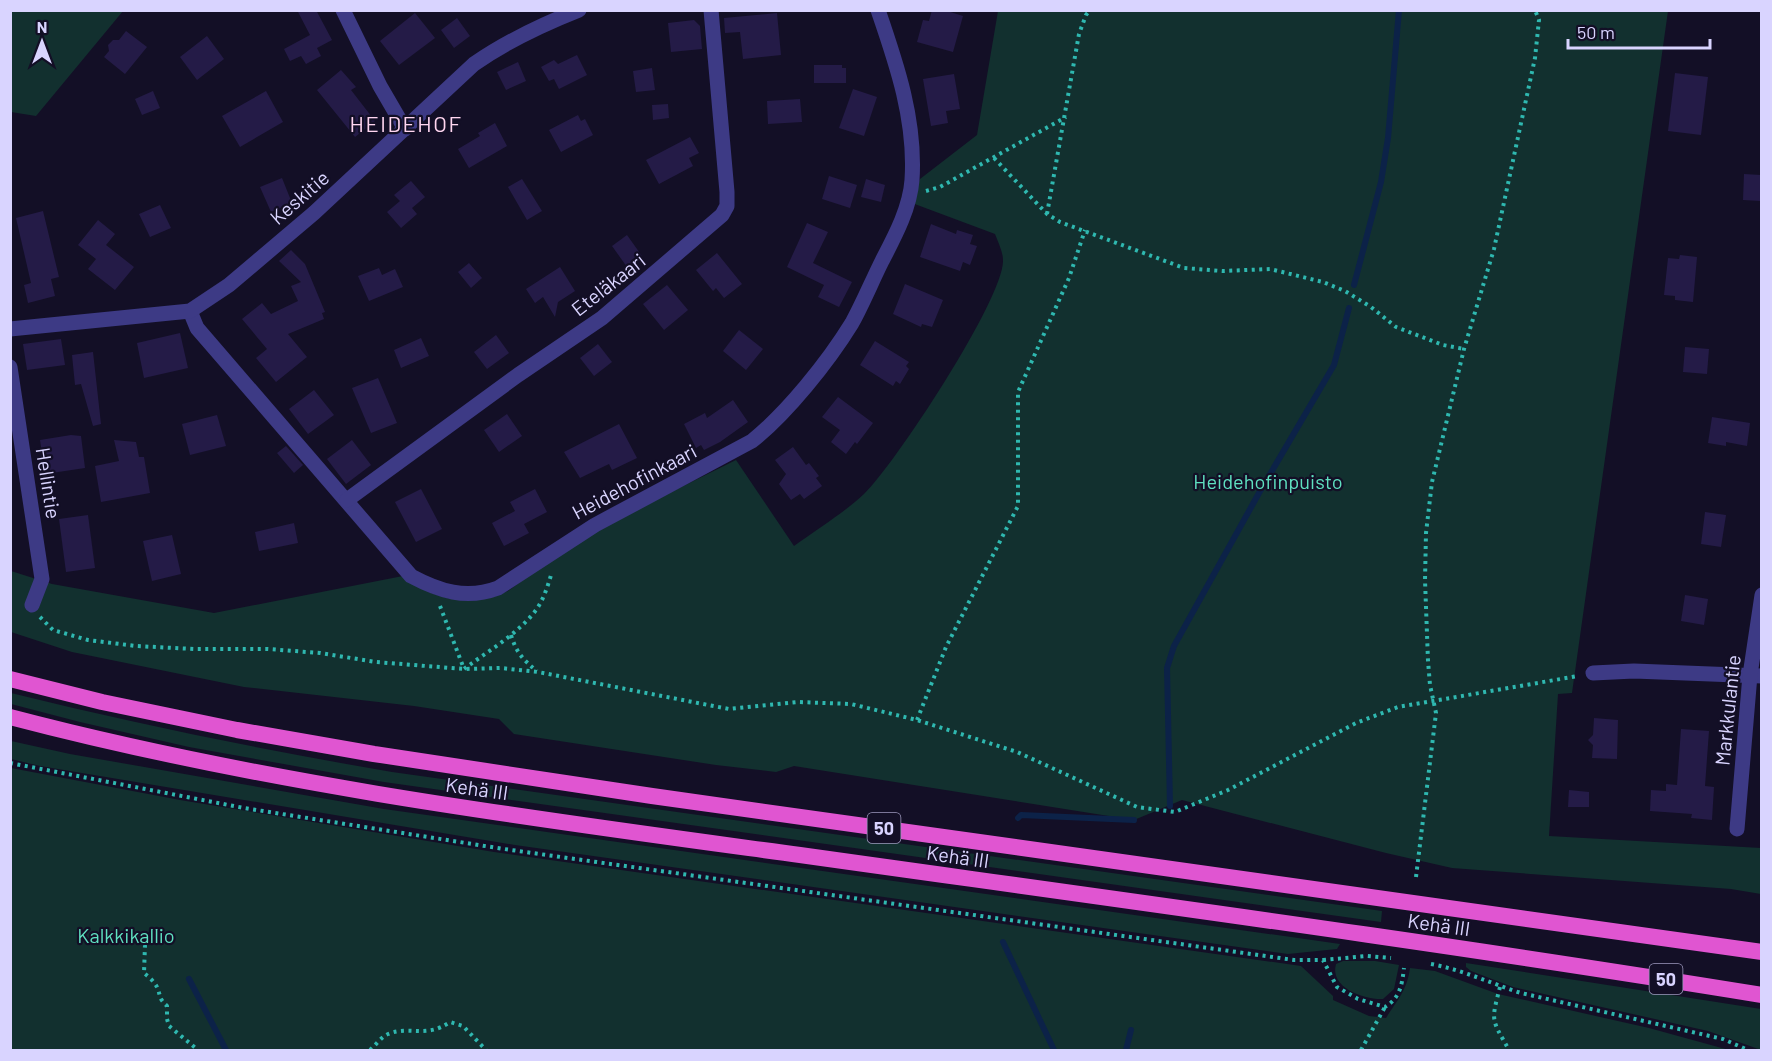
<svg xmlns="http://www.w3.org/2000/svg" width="1772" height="1061" font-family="Barlow,sans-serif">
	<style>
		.green { fill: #12302f }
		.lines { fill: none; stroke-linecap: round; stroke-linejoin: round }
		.stream { stroke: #0c2248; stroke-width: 6 }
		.building { fill: #241b47 }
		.path { stroke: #2fb8b0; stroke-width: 4; stroke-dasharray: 3 4.5; stroke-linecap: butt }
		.minor { stroke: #3d3a85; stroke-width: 15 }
		.trunk { stroke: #e055d1; stroke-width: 16 }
		.labels { text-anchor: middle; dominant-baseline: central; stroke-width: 4.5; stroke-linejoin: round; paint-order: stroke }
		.shield { fill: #130f26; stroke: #9e99be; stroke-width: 1.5 }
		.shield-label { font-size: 18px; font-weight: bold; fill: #d9d4ff }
		.street-label { font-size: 20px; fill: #d9d4ff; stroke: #130f26 }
		.park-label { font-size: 20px; fill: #5fe0c0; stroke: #130f26 }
		.quarter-label { font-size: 22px; letter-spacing: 1.5px; fill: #ffd6f0; stroke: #130f26 }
	</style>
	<rect width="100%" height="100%" fill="#130f26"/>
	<g class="green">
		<polygon points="10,11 11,10 123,11 36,116 11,112"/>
		<path d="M998 11H1668L1572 693 1558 694 1549 836 1761 848V894L1731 889 1452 868 1386 853 1182 800 1134 820 794 766 776 772 716 765 514 734 499 719 414 706 244 687 72 652 11 632V571L52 584 214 613 403 576 428 592 450 599 493 597 508 591 588 533 736 460 794 546C816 530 845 512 864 494 894 466 1005 297 1003 260 1003 252 998 242 995 234L912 203 920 179 977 135Z"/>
		<path d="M11 693C137 724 263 750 392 772L1382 911 1381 922 384 782 189 747 80 722 11 704Z"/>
		<polygon points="11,741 70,754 384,809 1340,944 1337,949 1288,954 515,845 40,766 11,759"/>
		<path d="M11 768 180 800 494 852 1301 966 1333 996V1000L1369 1016 1386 1018C1398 999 1407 990 1410 968L1435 971 1498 994 1649 1028 1729 1050H11Z"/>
		<path d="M1343 961H1375L1399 965 1394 989 1383 999C1365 1000 1329 988 1336 964Z"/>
		<polygon points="1466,963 1761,1009 1761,1050 1708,1031 1513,987 1471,971 1466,967"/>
	</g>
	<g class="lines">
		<g class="stream">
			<polyline points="1354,285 1381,182 1388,138 1399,10"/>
			<polyline points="1170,806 1167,668 1174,646 1259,493 1334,365 1349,308"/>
			<polyline points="1018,818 1021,815 1134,820"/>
			<polyline points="1003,942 1054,1050"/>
			<polyline points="189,979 226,1050"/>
			<polyline points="1126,1050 1131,1030"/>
		</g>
	</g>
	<g class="building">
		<polygon points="297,10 316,10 332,40 317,48 321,56 306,64 301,56 290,61 284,49 310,35"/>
		<polygon points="932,10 944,10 963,16 953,52 917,42 923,20 929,21"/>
		<polygon points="415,13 435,38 399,65 380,41"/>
		<polygon points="777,13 781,55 743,59 740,32 725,33 724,18"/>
		<polygon points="457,18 470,36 454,48 441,30"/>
		<polygon points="694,20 700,26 702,49 671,52 668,23"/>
		<polygon points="126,31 147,47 125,74 104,57 109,51 108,45 113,40 119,40"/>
		<polygon points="207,36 224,59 197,80 180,57"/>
		<polygon points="577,55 587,75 559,89 554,79 549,81 541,67 554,60 558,64"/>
		<polygon points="518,62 526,81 506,90 497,72"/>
		<polygon points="814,65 842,65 842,68 846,68 846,83 814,83"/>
		<polygon points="652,68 655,90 636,92 633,71"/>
		<polygon points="341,70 356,87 351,90 375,121 355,137 317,90"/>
		<polygon points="1675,73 1708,77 1701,135 1668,131"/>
		<polygon points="954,74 960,109 946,111 948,123 931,126 923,79"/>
		<polygon points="853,89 877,97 864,136 839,128"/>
		<polygon points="153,91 160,108 142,115 135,99"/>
		<polygon points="266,91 283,122 240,147 222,116"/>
		<polygon points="800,99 802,122 768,124 767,101"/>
		<polygon points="668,104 669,118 653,120 652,105"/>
		<polygon points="578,115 581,121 585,119 593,135 561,152 549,130"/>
		<polygon points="495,123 507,146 469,168 458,149 480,136 478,133"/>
		<polygon points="690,137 699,153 689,158 693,166 659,184 646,160"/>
		<polygon points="1744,174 1761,175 1761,201 1743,200"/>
		<polygon points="829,176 857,185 850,208 822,199"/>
		<polygon points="282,178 292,203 271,212 260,187"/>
		<polygon points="522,179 542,211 527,220 508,187"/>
		<polygon points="866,179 885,185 881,202 861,197"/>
		<polygon points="411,181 425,197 412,208 417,214 401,228 387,212 400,201 394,195"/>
		<polygon points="160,205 171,228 150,237 139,214"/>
		<polygon points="43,211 59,277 51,279 55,296 28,303 24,285 31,283 16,218"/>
		<polygon points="98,220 115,234 106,245 134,267 115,290 88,269 96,259 78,245"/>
		<polygon points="807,223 828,232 813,263 852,282 839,307 818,297 824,285 787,267"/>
		<polygon points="931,224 956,234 957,230 973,235 970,244 977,246 970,265 963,262 960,271 920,257"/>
		<polygon points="627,235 642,256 627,267 612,246"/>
		<polygon points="291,250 305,264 325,312 322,313 324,319 288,334 307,357 276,382 256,358 267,349 242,319 262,303 271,314 298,301 291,286 301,282 279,261"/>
		<polygon points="717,253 742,284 724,298 716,288 713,291 696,270"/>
		<polygon points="1680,255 1697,257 1693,302 1675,300 1675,296 1664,295 1668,258 1679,259"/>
		<polygon points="469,263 482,278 471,288 458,272"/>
		<polygon points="560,267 575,291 558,302 555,317 543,297 535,303 526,289"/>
		<polygon points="379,268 382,275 395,269 403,287 369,301 358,276"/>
		<polygon points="905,284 943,300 932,327 922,324 921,327 893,314"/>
		<polygon points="667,285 688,310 664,330 643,304"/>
		<polygon points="739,330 763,349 746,370 723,351"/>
		<polygon points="180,333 188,368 144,378 137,343"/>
		<polygon points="496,335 509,353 487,369 474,352"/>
		<polygon points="421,338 429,356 401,368 394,350"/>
		<polygon points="61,339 65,365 27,370 23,344"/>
		<polygon points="875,341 909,362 906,366 909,369 900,384 896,381 893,386 860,365"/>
		<polygon points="598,344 612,362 594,376 580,358"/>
		<polygon points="1685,347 1709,349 1707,374 1683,372"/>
		<polygon points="93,352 101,424 93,426 81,384 75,385 72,355"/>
		<polygon points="378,378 397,423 371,433 352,388"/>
		<polygon points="314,390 334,415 308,434 289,409"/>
		<polygon points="838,397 873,423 857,444 855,442 846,454 831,442 840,430 822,417"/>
		<polygon points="733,400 748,422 720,442 704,450 701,445 696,448 684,424 705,413 707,418"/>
		<polygon points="507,414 522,436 499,452 484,430"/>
		<polygon points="217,415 226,446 190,455 182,424"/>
		<polygon points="1712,417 1750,423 1747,446 1726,442 1726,446 1708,443"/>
		<polygon points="619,424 637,458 612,470 609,464 580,478 564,452"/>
		<polygon points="71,435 81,436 85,468 45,474 40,440"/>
		<polygon points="114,440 136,442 139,457 144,457 150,493 101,502 95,466 119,461"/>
		<polygon points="352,440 371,465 346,484 327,459"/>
		<polygon points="286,446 303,465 294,473 277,453"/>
		<polygon points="793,447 806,465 809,463 819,476 816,478 822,486 804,499 800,494 791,500 779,484 786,474 775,460"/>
		<polygon points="421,489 442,529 416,542 395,502"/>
		<polygon points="535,489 547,512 524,524 529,533 504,546 492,523 515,511 510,502"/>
		<polygon points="1705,512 1726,515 1721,547 1701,544"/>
		<polygon points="88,515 95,568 66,572 59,519"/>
		<polygon points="294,523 298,543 259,551 255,532"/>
		<polygon points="172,535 181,574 152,581 143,541"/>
		<polygon points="1685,595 1708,599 1704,625 1681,621"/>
		<polygon points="1594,718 1618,720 1617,759 1592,758 1593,745 1588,740 1593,735"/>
		<polygon points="1681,729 1709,731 1705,786 1714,787 1712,820 1691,818 1692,814 1650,811 1651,790 1666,791 1666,784 1677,785"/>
		<polygon points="1569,790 1589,792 1589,807 1568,807"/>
	</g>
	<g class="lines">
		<g class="path">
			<polyline points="994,158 1047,214 1060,222 1184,268 1222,271 1270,269 1323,282 1345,291 1371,307 1396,327 1443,345 1464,349"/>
			<polyline points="926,191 940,187 1066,117"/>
			<polyline points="1047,214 1079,34 1086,15 1090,10"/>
			<path d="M440 606 464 669C488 651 518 634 536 610 544 599 548 585 552 572"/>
			<polyline points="40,617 53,630 88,640 136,646 194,649 268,649 320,653 376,662 464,669 501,668 538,672 729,709 798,702 851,704 917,720 1017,752 1137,807 1175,812 1228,790 1356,723 1398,707 1578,676"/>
			<path d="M511 635C516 652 523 660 537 671"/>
			<polyline points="917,720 946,647 1018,506 1018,392 1069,278 1085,230"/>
			<path d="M10 763 244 808 504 849 1294 960H1323L1337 987 1358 999 1385 1007C1400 998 1402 985 1404 968"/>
			<polyline points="1416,877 1436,713 1430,685 1428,661 1425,580 1426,533 1432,482 1464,349 1494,249 1535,58 1539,20 1535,10"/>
			<path d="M138 932 139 938 145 945 144 973C149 977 155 982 158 989 161 999 159 998 167 1006V1019L169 1026 198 1050"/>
			<polyline points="1323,960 1367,956 1391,958"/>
			<path d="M1431 964C1463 970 1490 983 1521 993L1723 1039 1748 1050"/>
			<path d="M1500 987C1491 1022 1491 1018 1509 1050"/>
			<path d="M370 1050C376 1045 381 1037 388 1034 411 1025 425 1039 450 1022L463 1026 486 1050"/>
			<polyline points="1361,1050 1385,1007"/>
		</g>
		<g class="minor">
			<polyline points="343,10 380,86 405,129"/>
			<path d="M190 311 197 328 411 576C439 591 466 600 498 588L595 525 752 441C787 413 828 362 852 323 863 303 872 281 882 261 895 236 910 208 912 180 916 121 897 65 878 10"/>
			<path d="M10 329 190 311 229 285 314 213 474 64C507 41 541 25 579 10"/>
			<polyline points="10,367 42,579 32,605"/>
			<polyline points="347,500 518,375 602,318 722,215 727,206 727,192 711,10"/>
			<polyline points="1593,673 1634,671 1762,676"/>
			<polyline points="1737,829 1750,675 1762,595"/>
		</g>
		<g class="trunk">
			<polyline points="10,679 102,702 237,730 374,754 652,796 1762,952"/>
			<path d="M10 717C269 785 536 819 800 855 1121 900 1442 943 1762 995"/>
		</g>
	</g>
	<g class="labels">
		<g class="shield">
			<rect x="867.5" y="813" width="33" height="30" rx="4.5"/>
			<rect x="1649.5" y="964" width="33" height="30" rx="4.5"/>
		</g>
		<g class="shield-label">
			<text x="884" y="828">50</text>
			<text x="1666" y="979">50</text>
		</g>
		<g class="street-label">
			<text transform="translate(299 197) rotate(-41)">Keskitie</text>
			<text transform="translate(608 284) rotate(-38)">Eteläkaari</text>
			<text transform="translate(634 481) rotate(-28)">Heidehofinkaari</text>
			<text transform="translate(49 483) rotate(81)">Hellintie</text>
			<text transform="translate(1727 710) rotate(-84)">Markkulantie</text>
			<text transform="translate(477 788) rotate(8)">Kehä III</text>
			<text transform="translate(958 856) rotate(8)">Kehä III</text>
			<text transform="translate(1439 924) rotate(8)">Kehä III</text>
		</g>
		<g class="park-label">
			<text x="1268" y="481">Heidehofinpuisto</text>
			<text x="126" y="935">Kalkkikallio</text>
		</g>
		<g class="quarter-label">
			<text x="406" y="123">HEIDEHOF</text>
		</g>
	</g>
	<rect width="1772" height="1061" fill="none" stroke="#d9d4ff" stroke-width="24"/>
	<g transform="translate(42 42)" stroke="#130f26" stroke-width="4.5" paint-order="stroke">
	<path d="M0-4.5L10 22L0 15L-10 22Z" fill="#d9d4ff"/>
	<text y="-9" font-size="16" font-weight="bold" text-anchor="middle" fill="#d9d4ff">N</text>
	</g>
	<path d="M1568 39v9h142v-9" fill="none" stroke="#d9d4ff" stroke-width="3"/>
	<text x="1577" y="39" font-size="18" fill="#d9d4ff" stroke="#130f26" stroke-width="4.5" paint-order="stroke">50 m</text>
</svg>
